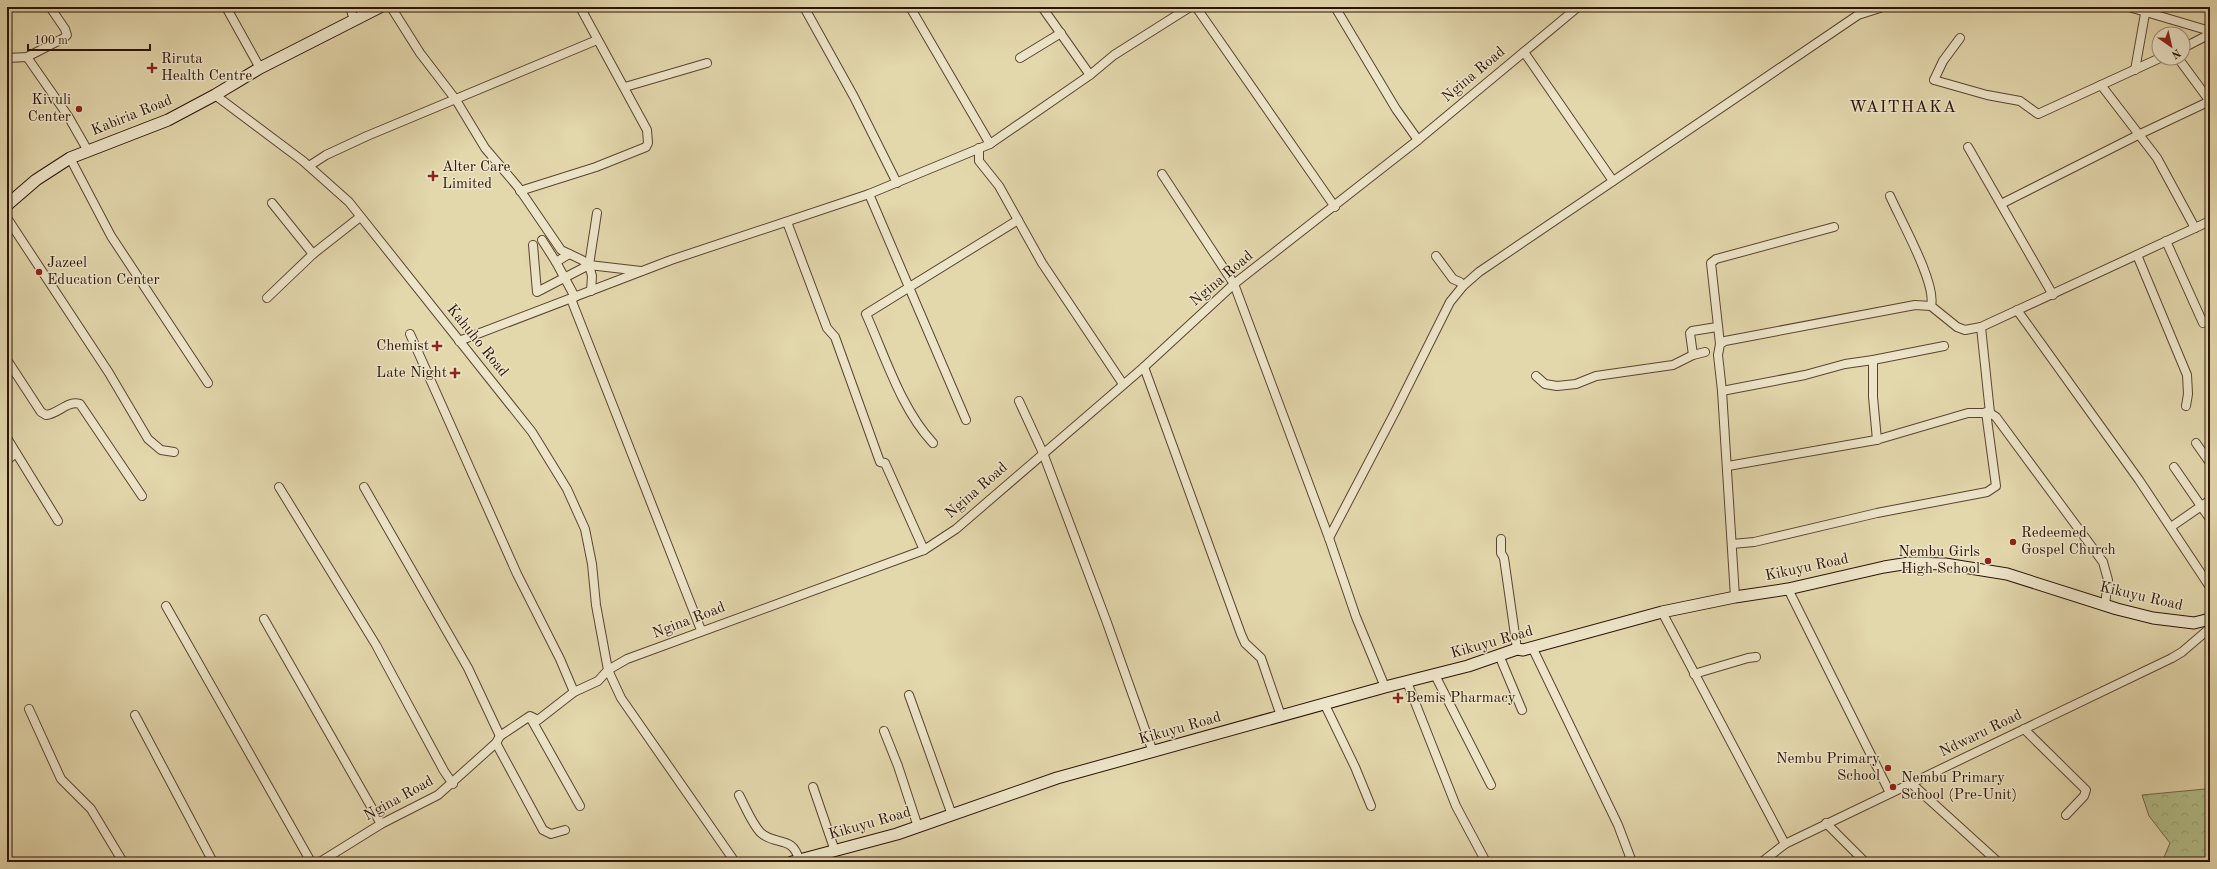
<svg xmlns="http://www.w3.org/2000/svg" width="2217" height="869" font-family="'Old Standard TT',serif">
	<style>
		.forest { fill: url(#forest-crowns); stroke: #706848 }
		.lines { fill: none; stroke-linecap: round; stroke-linejoin: round }
		.minor-casing { stroke: #5a4430; stroke-width: 10 }
		.secondary-casing { stroke: #2c1307; stroke-width: 13 }
		.minor { stroke: #ede5c9; stroke-width: 8 }
		.secondary { stroke: #ede5c9; stroke-width: 11 }
		.poi-dot { fill: #8f2418; stroke: #ede5c9; stroke-width: 1.5 }
		.labels { text-anchor: middle; dominant-baseline: central; stroke-width: 3; stroke-linejoin: round; paint-order: stroke }
		.poi-label { font-size: 15px; fill: #2c1307; stroke: #ede5c9; text-anchor: start }
		.street-label { font-size: 15px; fill: #2c1307; stroke: #ede5c9 }
		.quarter-label { font-size: 17px; letter-spacing: 1px; fill: #2c1307; stroke: #ede5c9 }
	</style>
	<defs>
		<pattern id="forest-crowns" width="20" height="18" patternUnits="userSpaceOnUse"><rect width="20" height="18" fill="#b3be8a"/><path d="M2 6a3 3 0 1 1 6 0M12 15a3 3 0 1 1 6 0" fill="none" stroke="#9aa276"/></pattern>
	</defs>
	<rect width="100%" height="100%" fill="#e3d7ac"/>
	<filter id="stains"><feTurbulence type="fractalNoise" baseFrequency=".005" numOctaves="4"/><feColorMatrix values="0 0 0 0 .2 0 0 0 0 .09 0 0 0 0 .02 0 0 0 .5 -.17"/></filter>
	<radialGradient id="worn" r=".72"><stop offset=".6" stop-color="#630" stop-opacity="0"/><stop offset="1" stop-color="#630" stop-opacity=".3"/></radialGradient>
	<polygon class="forest" points="2210,784 2210,862 2162,862 2170,843 2149,816 2142,795 2205,789"/>
	<g class="lines">
		<defs>
			<g id="minor">
				<polyline points="226,7 260,68"/>
				<polyline points="350,7 354,20"/>
				<polyline points="391,7 420,53 456,100 485,148 518,187 561,250 582,260 589,265 592,276 591,291"/>
				<polyline points="804,7 854,97 897,183"/>
				<polyline points="910,7 990,144"/>
				<polyline points="1042,7 1090,75"/>
				<polyline points="1196,7 1335,207"/>
				<polyline points="1335,7 1396,109 1418,140"/>
				<polyline points="2129,7 2210,31"/>
				<polyline points="1960,38 1943,61 1934,80 1987,95 2020,101 2038,114 2160,58"/>
				<polyline points="2183,48 2210,34"/>
				<polyline points="1524,52 1613,181"/>
				<polyline points="27,57 68,116 88,151"/>
				<polyline points="7,58 27,57 64,38 67,35 65,29 50,7"/>
				<polyline points="1020,58 1061,33"/>
				<polyline points="2178,58 2209,100"/>
				<polyline points="2135,70 2146,8"/>
				<polyline points="2101,85 2157,158 2195,228"/>
				<polyline points="625,87 707,63"/>
				<polyline points="215,95 303,161 349,202 532,432 567,489 585,529 592,564 596,605 608,670 621,698 735,862"/>
				<polyline points="1968,147 2053,295"/>
				<polyline points="979,148 979,161 999,186 1042,263 1123,384"/>
				<polyline points="70,158 111,236 208,383"/>
				<polyline points="309,166 326,155 367,136 597,40"/>
				<polyline points="1162,174 1234,284 1329,538 1356,617 1385,687"/>
				<polyline points="520,191 596,167 646,147 648,143 647,130 580,7"/>
				<polyline points="869,194 966,420"/>
				<path d="M1890 196C1900 219 1937 284 1931 306"/>
				<polyline points="272,203 313,254"/>
				<polyline points="2001,204 2138,135 2210,101"/>
				<polyline points="7,218 109,373 148,439 161,450 174,452"/>
				<polyline points="787,222 827,328 835,337 880,462 885,463 924,550"/>
				<polyline points="542,240 556,262 569,254"/>
				<polyline points="2166,241 2203,323"/>
				<polyline points="533,245 537,292 589,265 641,271"/>
				<polyline points="2137,255 2187,375 2188,394 2186,406"/>
				<polyline points="1436,256 1453,279 1460,282 1463,286"/>
				<polyline points="556,262 575,297"/>
				<polyline points="589,265 597,213"/>
				<polyline points="267,298 313,254 360,217"/>
				<polyline points="571,299 701,630"/>
				<polyline points="2017,310 2139,480 2210,587"/>
				<polyline points="1981,327 1990,413 1996,417 2103,562 2108,580 2105,605"/>
				<polyline points="410,334 517,574 560,659 574,692"/>
				<polyline points="459,341 671,260 869,194 990,144 1090,75 1114,55 1190,7"/>
				<polyline points="1720,344 1711,263 1716,259 1834,227"/>
				<polyline points="1693,355 1690,333 1692,331 1717,327"/>
				<path d="M7 360 41 412 46 415C58 414 68 400 80 404L142 496"/>
				<polyline points="1873,360 1873,397 1877,440"/>
				<polyline points="1144,367 1241,634 1245,643 1261,658 1281,716"/>
				<polyline points="1536,376 1545,384 1557,386 1576,384 1596,376 1673,365 1693,355 1705,352"/>
				<polyline points="1722,391 1805,375 1845,364 1873,360 1944,346"/>
				<polyline points="1019,401 1043,453 1106,620 1153,752"/>
				<polyline points="7,438 58,521"/>
				<path d="M933 443C901 409 885 356 866 314L1018 220"/>
				<polyline points="2196,443 2210,463"/>
				<polyline points="7,460 16,453"/>
				<polyline points="1728,466 1876,440 1968,413 1990,413"/>
				<polyline points="2174,467 2210,519"/>
				<polyline points="279,487 376,645 444,771 453,784"/>
				<polyline points="364,487 468,668 500,736"/>
				<polyline points="2171,527 2210,500"/>
				<polyline points="1329,538 1396,410 1450,302 1463,286 1479,272 1858,15 1883,7"/>
				<polyline points="1501,539 1501,553 1504,558 1517,649"/>
				<polyline points="1732,544 1754,542 1877,513 1987,492 1996,486 1986,412"/>
				<polyline points="1788,589 1890,793"/>
				<polyline points="1735,597 1722,391 1718,355 1720,344 1725,341 1915,305 1931,306 1957,327 1965,330 1981,327 2210,221"/>
				<polyline points="166,606 311,862"/>
				<polyline points="1662,612 1785,844"/>
				<polyline points="264,619 381,824"/>
				<polyline points="1532,647 1618,825 1632,862"/>
				<polyline points="1499,655 1522,710"/>
				<polyline points="1437,673 1437,679 1491,785"/>
				<polyline points="1694,674 1748,658 1756,657"/>
				<polyline points="1407,682 1456,806 1486,862"/>
				<polyline points="909,695 952,815"/>
				<polyline points="1325,705 1355,767 1371,806"/>
				<polyline points="29,709 61,779 91,809 123,862"/>
				<polyline points="135,715 213,862"/>
				<polyline points="530,717 580,806"/>
				<polyline points="2024,729 2086,790 2084,796 2066,815"/>
				<polyline points="884,731 898,766 918,827"/>
				<polyline points="496,743 543,830 551,834 565,830"/>
				<polyline points="1911,783 1998,862"/>
				<polyline points="813,787 835,851"/>
				<path d="M739 795C745 806 752 824 761 833 776 846 793 835 799 860"/>
				<polyline points="1826,823 1865,862"/>
				<polyline points="320,862 381,824 438,795 496,743 500,736 530,716 538,720 574,692 598,681 608,670 627,659 924,550 956,529 1144,367 1234,284 1418,140 1578,7"/>
				<polyline points="1762,862 1785,844 2172,658 2182,652 2210,628"/>
			</g>
			<g id="secondary">
				<polyline points="7,205 36,180 70,158 168,120 215,95 260,68 380,7"/>
				<polyline points="792,862 897,834 1057,778 1385,687 1468,666 1517,649 1523,650 1662,612 1735,597 1788,589 1884,567 1909,563 1945,564 2007,574 2117,609 2153,618 2194,623 2210,619"/>
			</g>
		</defs>
		<use href="#minor" class="minor-casing"/>
		<use href="#secondary" class="secondary-casing"/>
		<use href="#minor" class="minor"/>
		<use href="#secondary" class="secondary"/>
	</g>
	<g class="poi-dot">
		<path d="M150 62h4v4h4v4h-4v4h-4v-4h-4v-4h4z"/>
		<circle cx="79" cy="109" r="4"/>
		<path d="M431 170h4v4h4v4h-4v4h-4v-4h-4v-4h4z"/>
		<circle cx="39" cy="272" r="4"/>
		<path d="M435 340h4v4h4v4h-4v4h-4v-4h-4v-4h4z"/>
		<path d="M453 367h4v4h4v4h-4v4h-4v-4h-4v-4h4z"/>
		<circle cx="2013" cy="542" r="4"/>
		<circle cx="1988" cy="561" r="4"/>
		<path d="M1396 692h4v4h4v4h-4v4h-4v-4h-4v-4h4z"/>
		<circle cx="1888" cy="768" r="4"/>
		<circle cx="1893" cy="787" r="4"/>
	</g>
	<g class="labels">
		<g class="poi-label">
			<text x="161" y="59">Riruta<tspan x="161" dy="17">Health Centre</tspan></text>
			<text x="71" y="100" text-anchor="end">Kivuli<tspan x="71" dy="17">Center</tspan></text>
			<text x="442" y="167">Alter Care<tspan x="442" dy="17">Limited</tspan></text>
			<text x="47" y="263">Jazeel<tspan x="47" dy="17">Education Center</tspan></text>
			<text x="429" y="346" text-anchor="end">Chemist</text>
			<text x="447" y="373" text-anchor="end">Late Night</text>
			<text x="2021" y="533">Redeemed<tspan x="2021" dy="17">Gospel Church</tspan></text>
			<text x="1980" y="552" text-anchor="end">Nembu Girls<tspan x="1980" dy="17">High School</tspan></text>
			<text x="1406" y="698">Bemis Pharmacy</text>
			<text x="1880" y="759" text-anchor="end">Nembu Primary<tspan x="1880" dy="17">School</tspan></text>
			<text x="1901" y="778">Nembu Primary<tspan x="1901" dy="17">School (Pre-Unit)</tspan></text>
		</g>
		<g class="street-label">
			<text transform="translate(1474 75) rotate(-40)">Ngina Road</text>
			<text transform="translate(132 116) rotate(-22)">Kabiria Road</text>
			<text transform="translate(1222 279) rotate(-40)">Ngina Road</text>
			<text transform="translate(477 341) rotate(51)">Kahuho Road</text>
			<text transform="translate(977 491) rotate(-41)">Ngina Road</text>
			<text transform="translate(1807 568) rotate(-12)">Kikuyu Road</text>
			<text transform="translate(2141 597) rotate(13)">Kikuyu Road</text>
			<text transform="translate(689 621) rotate(-21)">Ngina Road</text>
			<text transform="translate(1492 643) rotate(-16)">Kikuyu Road</text>
			<text transform="translate(1180 729) rotate(-16)">Kikuyu Road</text>
			<text transform="translate(1981 734) rotate(-26)">Ndwaru Road</text>
			<text transform="translate(399 799) rotate(-29)">Ngina Road</text>
			<text transform="translate(870 824) rotate(-16)">Kikuyu Road</text>
		</g>
		<g class="quarter-label">
			<text x="1903" y="107">WAITHAKA</text>
		</g>
	</g>
	<rect width="2217" height="869" fill="none" stroke="#e3d7ac" stroke-width="24"/>
	<rect x="8" y="8" width="2201" height="853" fill="none" stroke="#2c1307" stroke-width="2"/>
	<rect x="12" y="12" width="2193" height="845" fill="none" stroke="#2c1307"/>
	<g transform="translate(2171 46) rotate(146)"><circle r="19" fill="#ede5c9" stroke="#a0917b"/>
	<path d="M0-3L7 15L0 10L-7 15Z" fill="#8f2418"/>
	<text y="-6" font-size="11" font-weight="bold" text-anchor="middle" fill="#2c1307">N</text>
	</g>
	<path d="M28 44v6h122v-6" fill="none" stroke="#2c1307" stroke-width="2"/>
	<text x="34" y="44" font-size="12" fill="#2c1307" stroke="#ede5c9" stroke-width="3" paint-order="stroke">100 m</text>
	<rect width="100%" height="100%" filter="url(#stains)"/>
	<rect width="100%" height="100%" fill="url(#worn)"/>
</svg>
